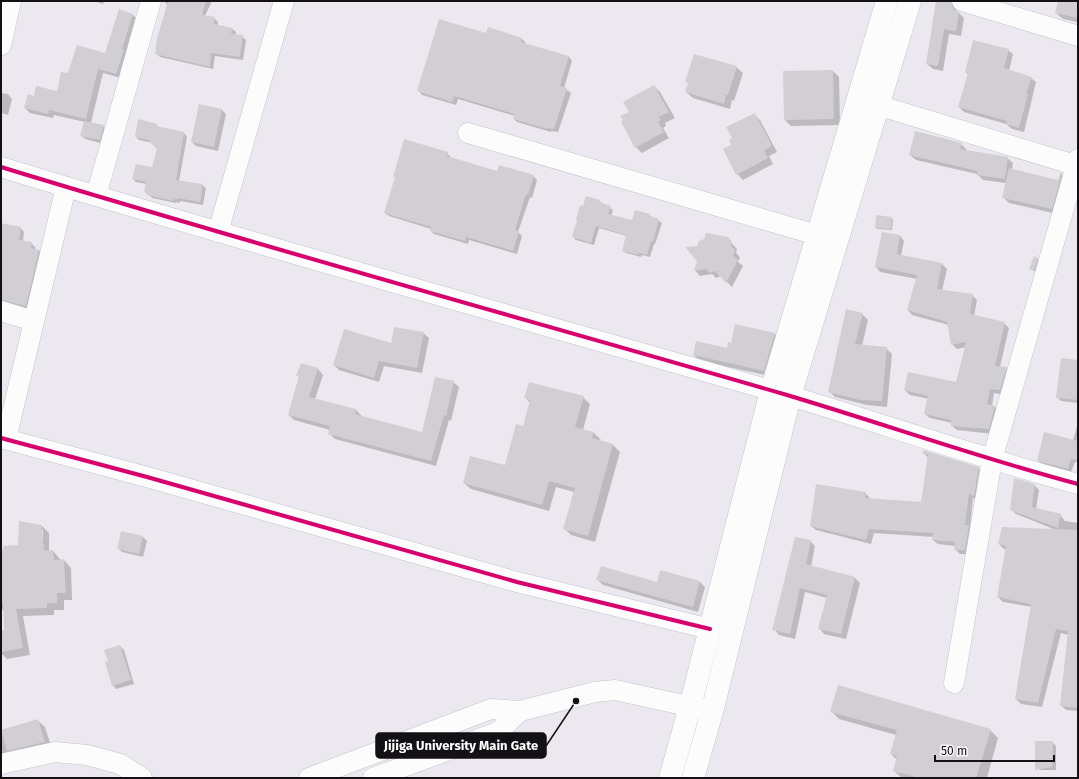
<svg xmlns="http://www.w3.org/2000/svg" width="1079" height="779" font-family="'Fira Sans',sans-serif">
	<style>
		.shadow { fill: #0003; fill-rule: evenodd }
		.building { fill: #d2cfd4 }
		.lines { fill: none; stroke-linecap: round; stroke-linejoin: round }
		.minor-casing { stroke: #c6c3c8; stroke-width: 21 }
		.major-casing { stroke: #c6c3c8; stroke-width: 23 }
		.minor { stroke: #fcfcfd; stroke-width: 20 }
		.major { stroke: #fcfcfd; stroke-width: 22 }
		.cycleway-casing { stroke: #f9f3fe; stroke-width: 6 }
		.cycleway { stroke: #d6006c; stroke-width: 4 }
		.leader { fill: none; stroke: #131115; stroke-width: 1.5 }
		.callout-dot { fill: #131115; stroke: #f9f3fe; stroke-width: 1.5 }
		.callout { fill: #131115; stroke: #131115; stroke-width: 1.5 }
		.callout-label { font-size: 13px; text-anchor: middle; font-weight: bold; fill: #fff }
	</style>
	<rect width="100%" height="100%" fill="#ece8ef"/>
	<g class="shadow">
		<polygon points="94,1 104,1 103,4"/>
		<polygon points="164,1 212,1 205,16 214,18 218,22 217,26 232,29 236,32 235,36 242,36 246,40 243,60 215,56 213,69 160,57 156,53 168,6"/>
		<polygon points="944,1 957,1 956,4 956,10 964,18 961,36 949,34 943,71 933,69 927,64"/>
		<polygon points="1059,1 1078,1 1077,22 1063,19 1056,13"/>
		<polygon points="119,11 133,15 138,20 121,78 103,73 91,123 103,126 107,130 104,144 85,139 81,135 85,122 54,115 53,118 30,113 25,108 35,97 57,92 69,75 105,55"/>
		<polygon points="488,29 522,39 526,43 525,44 569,57 572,61 564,88 571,93 558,132 551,131 551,132 517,122 514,119 515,116 458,99 456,105 422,95 419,91 487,34"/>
		<polygon points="1008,50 1013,54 1009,71 1031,78 1036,82 1024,132 1012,129 1006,124 964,112 959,107 969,75 966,73"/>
		<polygon points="736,67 743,73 734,101 732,100 730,109 693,98 686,92 689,84 687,82"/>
		<polygon points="833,71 839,77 840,125 791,126 785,120"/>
		<polygon points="654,86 660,92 675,118 665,123 666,126 663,128 669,138 642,153 636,147 630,112"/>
		<polygon points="1,93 8,94 12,99 8,115 1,113"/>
		<polygon points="200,105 222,110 226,114 218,151 196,146 192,142"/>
		<polygon points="754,114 760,120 777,152 769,156 773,164 743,180 737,174 733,145"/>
		<polygon points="156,125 160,128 184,133 187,137 179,181 202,185 206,188 203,205 180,201 180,203 176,202 176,203 152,198 148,194 146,184 136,182 133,179 153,169 158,148 153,143 139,140 136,137"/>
		<polygon points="961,144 966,149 966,151 1007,158 1013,163 1012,170 1059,181 1061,174 1067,180 1057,214 1009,203 1003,197 1006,183 983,180 977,174 916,160 910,155"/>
		<polygon points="447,153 451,157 451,158 498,172 533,176 537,180 532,198 530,197 518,232 522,236 517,254 469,240 468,244 434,234 431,231 431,229 389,216 385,213 396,178 394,176"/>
		<polygon points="599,201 613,210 611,216 633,221 649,215 662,223 655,244 654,244 650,257 642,255 641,257 626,253 623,250 627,236 599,228 594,245 576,240 573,237 584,207"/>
		<polygon points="891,218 893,220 892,230 877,229 876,227"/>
		<polygon points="1,224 20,227 24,232 23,241 31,243 35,247 35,250 39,250 43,255 30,309 1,303"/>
		<polygon points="882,233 900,236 904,241 901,256 942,264 947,269 942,291 972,295 977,300 974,316 1004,323 1009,328 1000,367 1006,368 1011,373 1004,395 994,393 992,406 995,407 1000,412 993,434 957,430 952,426 952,423 930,418 925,414 929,399 910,395 905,390 957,383 966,347 957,349 952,344 949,325 912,315 908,310 917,279 880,272 876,267"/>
		<polygon points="727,238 737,249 736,253 740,257 738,262 743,266 732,287 721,276 716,278 712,274 700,276 695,270 698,261 698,247"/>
		<polygon points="1037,258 1039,260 1036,272 1031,269"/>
		<polygon points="862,314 868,320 862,346 886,348 892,354 887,407 867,405 835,397 829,391"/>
		<polygon points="423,333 429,338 422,373 384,366 379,382 339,370 334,365"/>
		<polygon points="775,334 780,340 770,376 700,361 694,355 728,349 732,344"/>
		<polygon points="1078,361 1078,403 1061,401 1057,397"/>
		<polygon points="318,369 323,375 315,399 356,410 361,415 361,417 423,434 453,382 459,387 451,421 449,420 436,466 335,439 329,433 330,430 294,420 289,415 299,377 297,375"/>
		<polygon points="583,397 590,404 583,430 594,433 601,440 600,441 613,445 620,452 595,542 571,535 564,528 574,492 556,487 549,511 471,489 464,483 505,467 524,427 530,403 526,398"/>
		<polygon points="1077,426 1078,426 1078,462 1075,462 1071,472 1042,464 1038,460 1073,441"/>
		<polygon points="924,451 979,468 983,473 979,500 973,498 970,527 973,531 969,554 960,554 955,549 955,546 938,544 933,540 934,537 874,533 871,544 816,530 811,526 865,493 870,498 869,500 922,503 928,458 924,453"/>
		<polygon points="1034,485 1039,490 1036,509 1060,515 1065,521 1078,523 1078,711 1066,710 1061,705 1068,635 1061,633 1042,707 1021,704 1016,699 1032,607 1003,602 998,597 1007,550 1004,549 999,544 1056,530 1016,514 1011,509"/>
		<path d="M42 526 49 533V550L53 551 60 559V560H64L71 568 72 600H64V610H54V615L23 616 30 655 7 659 1 653V632L5 631 4 611 1 608V551L19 546ZM41 530H43L42 549Z"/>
		<polygon points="122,532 143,537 147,541 143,557 122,552 118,548"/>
		<polygon points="810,541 815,546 811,567 855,578 860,583 846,639 824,634 819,628 827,598 805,592 795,639 779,635 774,629"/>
		<polygon points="598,580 657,583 700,582 705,587 698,612 603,585"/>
		<polygon points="120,646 124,650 134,684 116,689 113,685 109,662"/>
		<polygon points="831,711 990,730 998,738 987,778 902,778 894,771 897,760 891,754 896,735 839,719"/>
		<polygon points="37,720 45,727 52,749 1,762 1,731"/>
		<polygon points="1052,742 1056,746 1056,770 1040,770 1036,766"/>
	</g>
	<g class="building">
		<polygon points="168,1 206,1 202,15 215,17 214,24 233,28 231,34 243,35 240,57 211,53 210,67 155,54 157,39"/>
		<polygon points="936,1 951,1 953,9 959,12 956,31 944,29 938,66 926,64"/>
		<polygon points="1058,1 1078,1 1078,18 1055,13"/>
		<polygon points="119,9 133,14 122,49 124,50 116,74 98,69 86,119 49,110 48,114 24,108 28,94 34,96 36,86 57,91 61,72 68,73 77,45 105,53"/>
		<polygon points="439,19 486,33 488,27 522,38 521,42 569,56 560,86 567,88 554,129 548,128 547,129 513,119 514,114 454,96 452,102 417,91"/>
		<polygon points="973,40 1009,49 1004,68 1032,77 1026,94 1028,95 1019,128 1006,124 1007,121 958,107 968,73 965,73"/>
		<polygon points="694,54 737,66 728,95 726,95 724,104 685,92 688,83 685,82"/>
		<polygon points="833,70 834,119 784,120 783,71"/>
		<polygon points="654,85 669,112 659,117 661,120 658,122 664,132 635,148 621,122 623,120 620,116 629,112 623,102"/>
		<polygon points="199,104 222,109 214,147 191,142"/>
		<polygon points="755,113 772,146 764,150 768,158 736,175 723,149 731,145 729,140 732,138 726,127"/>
		<polygon points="138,119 157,124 156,126 184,132 176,180 203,184 200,202 177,198 177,200 173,199 173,201 147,195 144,191 146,182 132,179 136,164 152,167 157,149 148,140 135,137"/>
		<polygon points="84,121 104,125 100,140 80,136"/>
		<polygon points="915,131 962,143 960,149 1008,157 1005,179 977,175 977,171 909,155"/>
		<polygon points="404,139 448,152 447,156 497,171 499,165 534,175 528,195 526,194 515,230 519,231 513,251 466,237 465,241 430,231 431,227 384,213 395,177 393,177"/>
		<polygon points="1009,168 1058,180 1060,173 1062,173 1052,209 1002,198"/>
		<polygon points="586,196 600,200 599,202 611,206 608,214 632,220 635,210 650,214 649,216 659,219 653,242 651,241 647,255 639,253 638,255 622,251 626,235 596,226 591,243 572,237 577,220 576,220 580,205 583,206"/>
		<polygon points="876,215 892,217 891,229 875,228"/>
		<polygon points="1,223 21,227 19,240 32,242 31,248 39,250 26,306 1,300"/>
		<polygon points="882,232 900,235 897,254 942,263 937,289 973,294 970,314 1005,322 995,366 1007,367 1000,390 990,389 987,404 995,406 989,429 951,426 951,420 924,414 928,396 904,390 908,372 956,382 966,342 951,345 947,322 907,310 917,275 875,267"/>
		<polygon points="706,233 728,237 732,242 731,246 735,250 733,256 738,260 726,283 715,271 710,273 706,269 694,271 697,261 685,247 697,246 699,241 704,239"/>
		<polygon points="1034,256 1038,258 1034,271 1029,269"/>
		<polygon points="846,309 863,313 855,344 887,347 882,401 860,400 828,392"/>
		<polygon points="735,324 775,333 764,371 693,355 696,341 727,348 728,342 731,343"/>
		<polygon points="394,327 424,332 417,368 379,361 374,378 333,365 344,329 391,343"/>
		<polygon points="1061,358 1078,360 1078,400 1056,398"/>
		<polygon points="301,363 318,368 309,397 356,409 355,414 422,432 435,377 454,381 446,416 444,415 431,461 328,434 330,426 288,415 299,376 296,376"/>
		<polygon points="529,382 584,396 575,427 594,432 592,438 613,444 588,536 563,529 575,488 549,481 542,505 463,483 470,456 505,465 516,424 523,426 530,400 524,398"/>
		<polygon points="1044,432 1078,441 1078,460 1071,459 1068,469 1037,461"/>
		<polygon points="923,450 979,467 974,496 969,494 965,525 969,525 965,550 954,550 955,542 932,540 933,533 869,529 866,540 810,526 816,484 866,492 865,498 921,502 928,454 923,454"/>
		<polygon points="1014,478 1035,484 1032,507 1061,514 1058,528 1010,510"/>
		<polygon points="19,521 42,525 42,544 44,544 44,550 53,550 54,560 64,559 66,593 57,593 57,603 47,603 47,608 16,609 23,648 1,652 1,631 4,630 3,603 1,603 1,550 3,550 3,546 18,545"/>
		<polygon points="1002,527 1078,530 1078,708 1060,706 1068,631 1056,629 1038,703 1015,699 1031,604 997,597 1006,546 998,544"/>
		<polygon points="121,531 143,536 139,554 117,549"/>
		<polygon points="795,537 811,540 806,564 855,577 841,634 818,629 827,595 800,588 790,634 772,630"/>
		<polygon points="601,566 657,582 660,570 700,581 693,607 596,580"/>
		<polygon points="120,645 131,680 112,686 105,662 108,661 104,650"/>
		<polygon points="838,685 991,729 976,778 919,778 893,771 897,756 890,754 897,730 830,712"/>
		<polygon points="38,719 45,742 7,751 1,730"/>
		<polygon points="1035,741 1053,741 1052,767 1035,770"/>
	</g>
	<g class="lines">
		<defs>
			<g id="minor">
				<polyline points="962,1 1078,36"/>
				<polyline points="1,45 11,1"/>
				<polyline points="864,101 1078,166"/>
				<polyline points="468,133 817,235"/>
				<path d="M1 167C262 247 525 319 787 395 884 424 980 458 1078 484"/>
				<polyline points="96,196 151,1"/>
				<polyline points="218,232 284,1"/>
				<polyline points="1,311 34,321"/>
				<polyline points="1,438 147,477 517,582 710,629"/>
				<polyline points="6,439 66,187"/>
				<polyline points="954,683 992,460 1078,159"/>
				<polyline points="1,764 55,752 87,755 120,764 142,778"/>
				<polyline points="309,778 491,709 520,711 595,692 615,690 706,710"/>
				<polyline points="373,778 498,732 520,711"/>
			</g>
			<g id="major">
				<polyline points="670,778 690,707 771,391 887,1"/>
				<polyline points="693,778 712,712 790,396 910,1"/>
			</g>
		</defs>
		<use href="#minor" class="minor-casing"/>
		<use href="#major" class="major-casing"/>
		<use href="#minor" class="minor"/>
		<use href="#major" class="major"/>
		<defs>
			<g id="cycleway">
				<path d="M1 167C262 247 525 319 787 395 884 424 980 458 1078 484"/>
				<polyline points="1,438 147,477 517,582 710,629"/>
			</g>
		</defs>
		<use href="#cycleway" class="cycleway-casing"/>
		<use href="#cycleway" class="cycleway"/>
	</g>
	<path class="leader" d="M576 701L546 746"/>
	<circle class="callout-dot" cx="576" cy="701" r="4"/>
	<rect class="callout" x="376" y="733" width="170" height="25" rx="4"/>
	<g class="callout-label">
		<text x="461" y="750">Jijiga University Main Gate</text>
	</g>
	<rect width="1079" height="779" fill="none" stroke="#131115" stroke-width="4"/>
	<path d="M935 755v6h119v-6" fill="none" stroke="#131115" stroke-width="2"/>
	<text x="941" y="755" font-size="12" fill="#131115" stroke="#f9f3fe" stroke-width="3" paint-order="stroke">50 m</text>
</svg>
